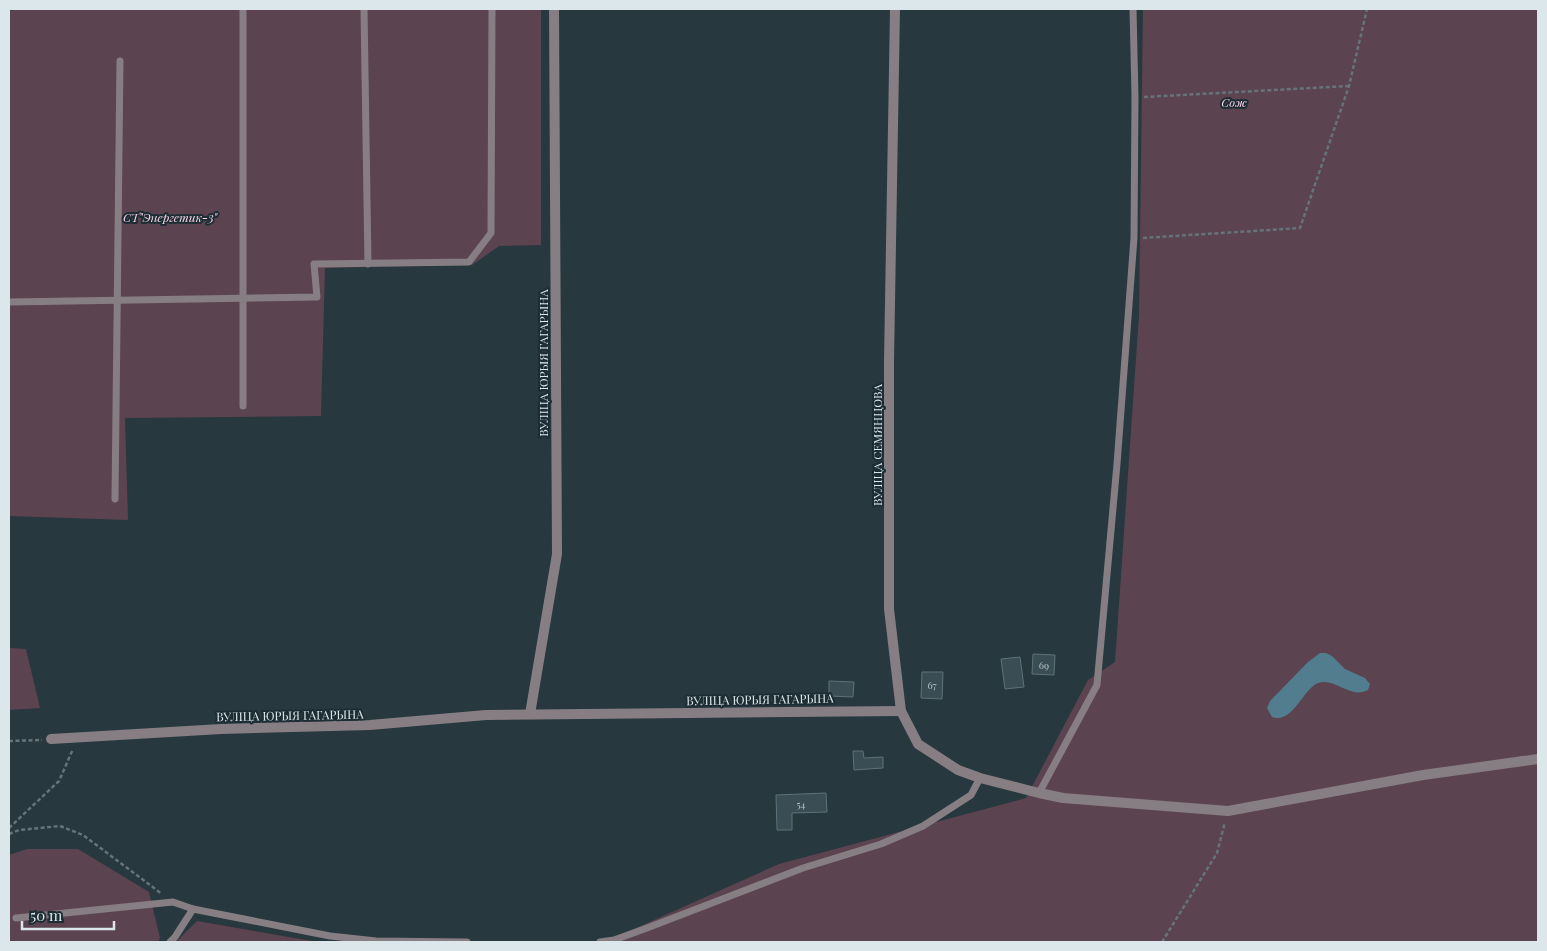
<svg xmlns="http://www.w3.org/2000/svg" width="1547" height="951" font-family="'Playfair Display',serif">
	<style>
		.green { fill: #5c4350 }
		.water { fill: #517d8e }
		.building { fill: #3b4d54; stroke: #5f7279 }
		.lines { fill: none; stroke-linecap: round; stroke-linejoin: round }
		.path { stroke: #65747a; stroke-width: 2.5; stroke-dasharray: 4 2.5; stroke-linecap: butt }
		.lane { stroke: #867e82; stroke-width: 7 }
		.street { stroke: #867e82; stroke-width: 10 }
		.labels { text-anchor: middle; dominant-baseline: central; stroke-width: 4; stroke-linejoin: round; paint-order: stroke }
		.number-label { font-size: 10px; fill: #b4c0c5 }
		.park-label { font-size: 12px; font-style: italic; fill: #fcd4e9; stroke: #1d2d34 }
		.street-label { font-size: 12px; fill: #dce7eb; stroke: #1d2d34 }
	</style>
	<rect width="100%" height="100%" fill="#27383e"/>
	<g class="green">
		<polygon points="9,9 13,11 14,9 541,9 541,245 499,246 472,265 325,268 321,416 125,418 128,520 9,516 9,55 10,53 9,53"/>
		<polygon points="1143,9 1538,9 1538,942 605,942 779,864 1026,798 1088,680 1115,662 1139,315"/>
		<polygon points="9,648 26,649 40,708 9,710"/>
		<polygon points="27,849 78,849 149,892 160,938 158,942 9,942 9,855"/>
		<polygon points="197,921 318,942 176,942"/>
	</g>
	<path class="water" d="M1320 653H1326L1332 656 1345 669 1365 678 1370 684 1368 690C1350 700 1333 675 1316 684 1302 692 1292 724 1272 717L1267 708 1270 701 1308 662Z"/>
	<g class="building">
		<polygon points="1033,654 1055,655 1054,675 1032,674"/>
		<polygon points="1020,657 1024,687 1005,689 1001,659"/>
		<polygon points="922,672 943,672 942,699 921,698"/>
		<polygon points="829,681 854,682 853,697 829,696"/>
		<polygon points="853,751 863,751 864,758 883,757 883,768 854,770"/>
		<polygon points="826,793 827,812 792,813 792,830 777,830 776,795"/>
	</g>
	<g class="lines">
		<g class="path">
			<polyline points="1144,97 1348,86"/>
			<polyline points="1143,238 1300,228 1349,86 1367,9"/>
			<polyline points="9,741 42,740"/>
			<polyline points="9,828 59,781 73,749"/>
			<polyline points="9,834 19,830 60,826 83,835 162,894"/>
			<polyline points="1162,942 1217,853 1225,822"/>
		</g>
		<g class="lane">
			<polyline points="243,9 243,406"/>
			<polyline points="364,9 368,264"/>
			<polyline points="9,302 317,297 314,264 469,262 491,233 492,9"/>
			<polyline points="115,499 120,61"/>
			<polyline points="1039,793 1097,685 1117,464 1134,238 1135,97 1133,9"/>
			<polyline points="16,918 173,902 193,909 330,936 376,941 467,942"/>
			<polyline points="170,942 175,937 193,909"/>
			<polyline points="600,942 614,940 647,928 803,868 881,844 923,826 971,795 980,778"/>
		</g>
		<g class="street">
			<polyline points="895,9 889,361 889,609 901,711 918,744 958,770 980,778 1039,793 1063,798 1228,811 1423,775 1538,759"/>
			<polyline points="530,714 557,554 554,9"/>
			<polyline points="51,739 221,729 370,725 486,715 901,711"/>
		</g>
	</g>
	<g class="labels">
		<g class="number-label">
			<text x="1044" y="665">69</text>
			<text x="932" y="685">67</text>
			<text x="801" y="804">54</text>
		</g>
		<g class="park-label">
			<text x="1234" y="102">Сож</text>
			<text x="170" y="217">СТ"Энергетик-3"</text>
		</g>
		<g class="street-label">
			<text transform="translate(543 363) rotate(-90)">ВУЛІЦА ЮРЫЯ ГАГАРЫНА</text>
			<text transform="translate(877 445) rotate(-90)">ВУЛІЦА СЕМЯНЦОВА</text>
			<text transform="translate(760 699) rotate(-1)">ВУЛІЦА ЮРЫЯ ГАГАРЫНА</text>
			<text transform="translate(290 715) rotate(-1)">ВУЛІЦА ЮРЫЯ ГАГАРЫНА</text>
		</g>
	</g>
	<rect width="1547" height="951" fill="none" stroke="#dce7eb" stroke-width="20"/>
	<path d="M22 921v8h92v-8" fill="none" stroke="#dce7eb" stroke-width="2.5"/>
	<text x="30" y="921" font-size="15" fill="#dce7eb" stroke="#1d2d34" stroke-width="4" paint-order="stroke">50 m</text>
</svg>
